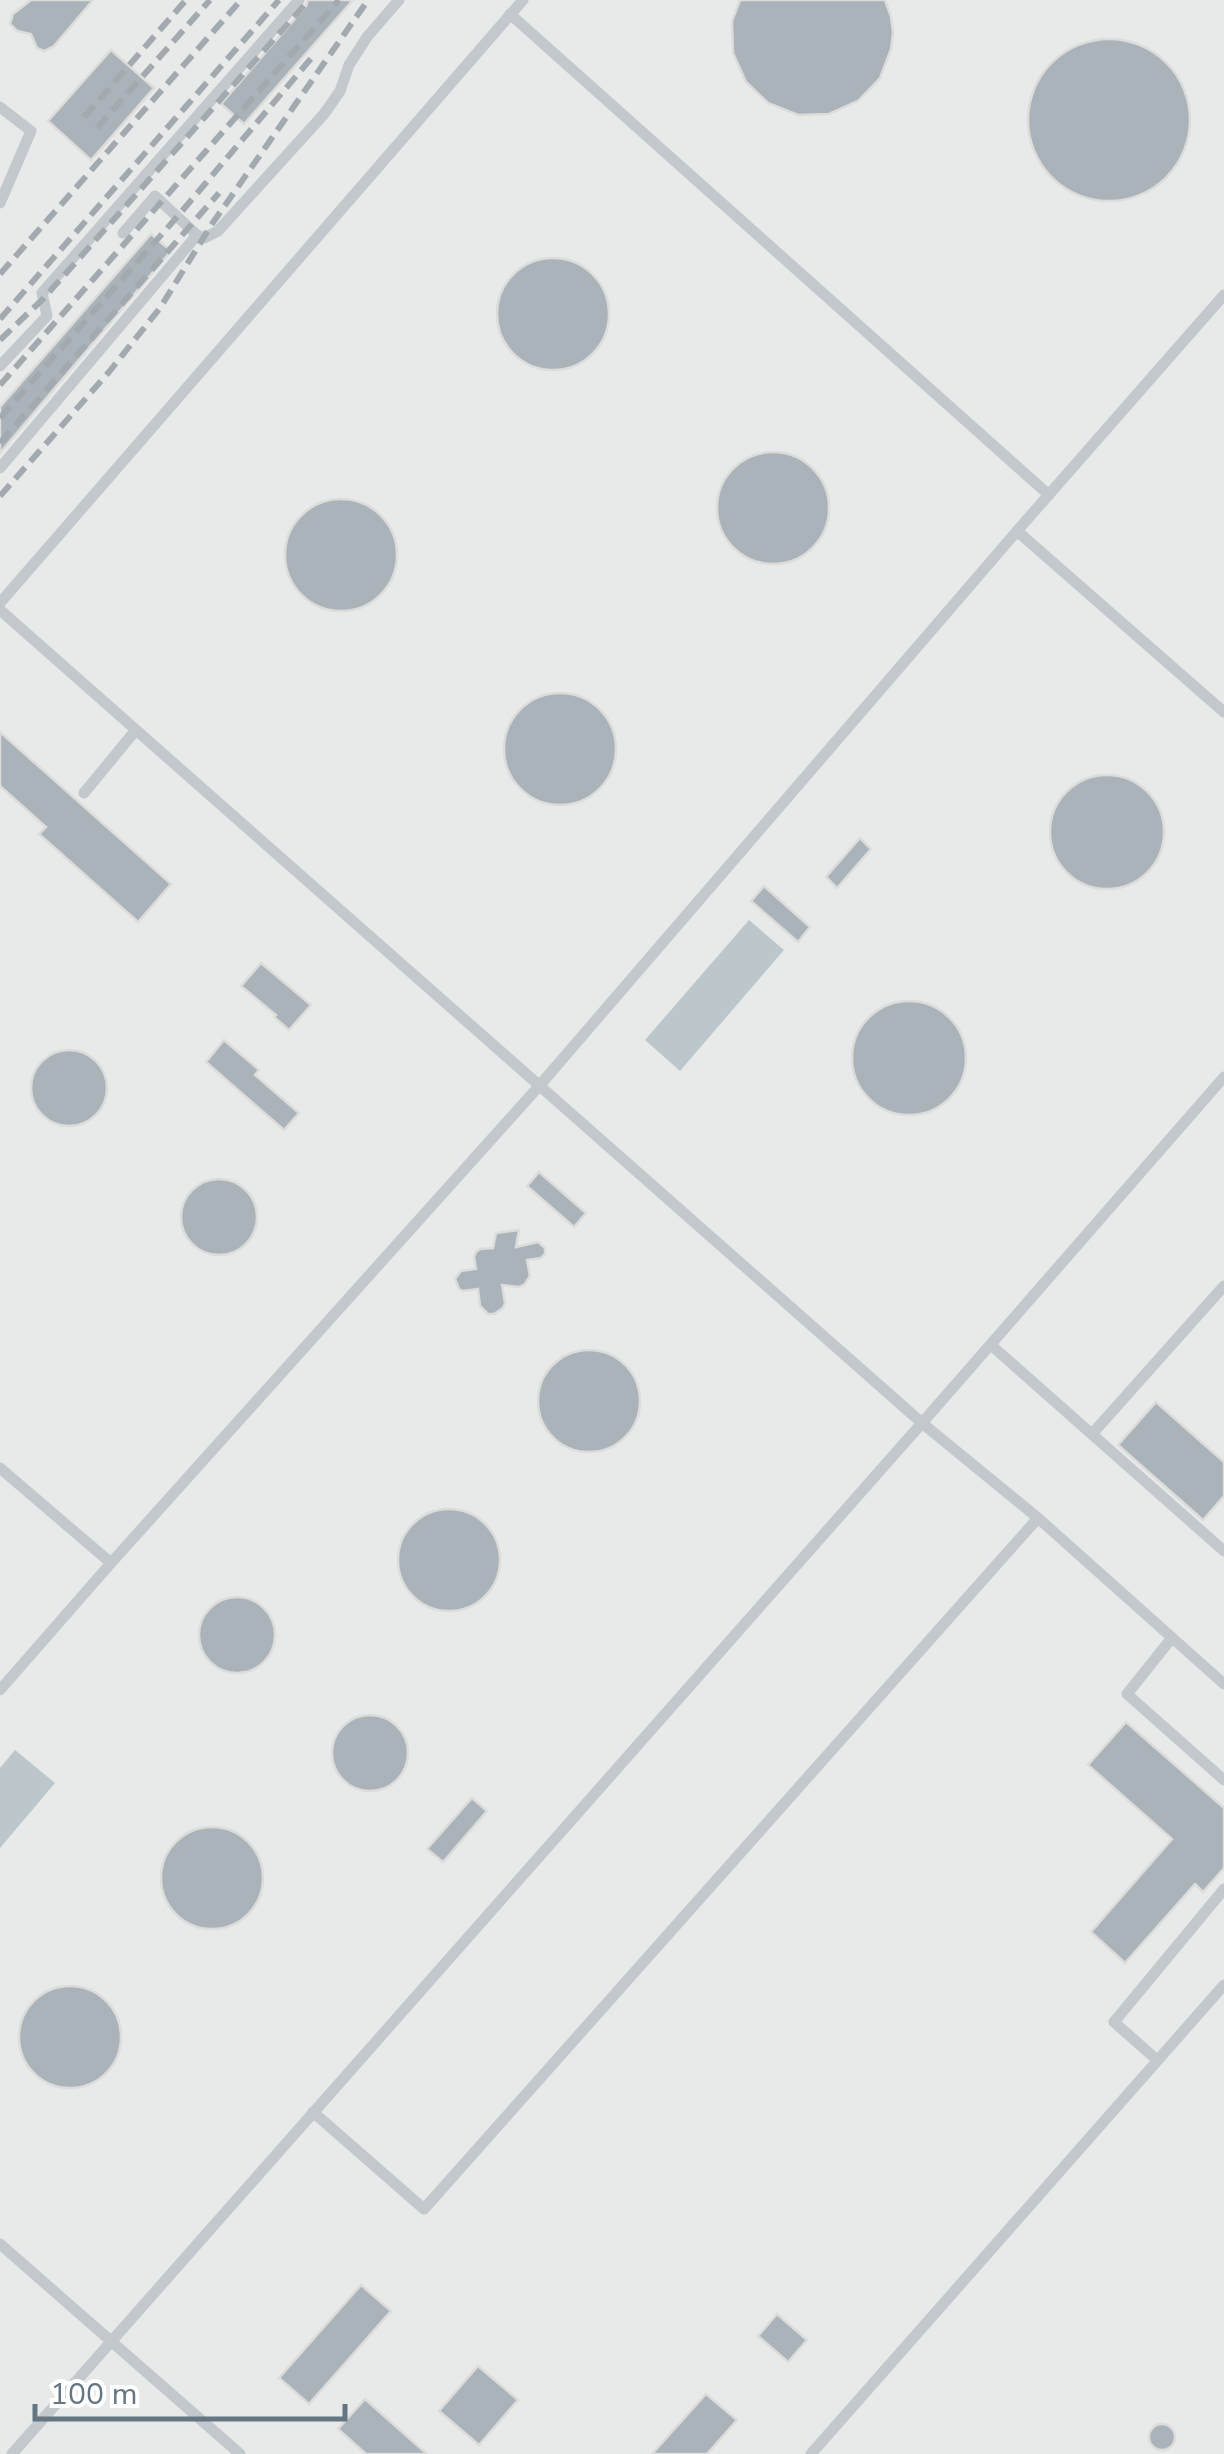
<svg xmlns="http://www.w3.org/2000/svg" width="1224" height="2454" font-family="'Nunito Sans',sans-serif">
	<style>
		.built { fill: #e8e9e9 }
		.water { fill: #bbc7cb }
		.building { fill: #aab3b9; stroke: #dcdcda; stroke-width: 2.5 }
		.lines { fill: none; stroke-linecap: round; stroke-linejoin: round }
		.lane { stroke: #c3c8cc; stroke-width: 11 }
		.rail { stroke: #a2aab0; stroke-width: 6; stroke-dasharray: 15 8; stroke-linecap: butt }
	</style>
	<rect width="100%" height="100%" fill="#fafaf8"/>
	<rect class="built" x="0" y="0" width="1224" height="2454"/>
	<g class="water">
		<polygon points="749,920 784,950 680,1071 645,1040"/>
		<polygon points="15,1750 55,1783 0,1848 0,1768"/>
	</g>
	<g class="building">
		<polygon points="31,0 93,0 54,46 44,51 37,48 31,34 17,31 10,24 13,14"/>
		<polygon points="308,0 353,0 244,124 221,104 306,6"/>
		<polygon points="740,0 885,0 891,17 893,33 891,49 880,78 858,101 829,114 798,115 768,103 746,82 733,53 732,21"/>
		<circle cx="1109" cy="120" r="81"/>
		<polygon points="111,50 154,88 91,160 48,121"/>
		<polygon points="151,234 171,251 0,453 0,407"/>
		<circle cx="553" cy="314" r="56"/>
		<circle cx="773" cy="508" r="56"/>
		<circle cx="341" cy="555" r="56"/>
		<circle cx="560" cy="749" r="56"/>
		<polygon points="0,732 171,884 138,922 39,834 46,827 0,786"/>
		<circle cx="1107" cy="832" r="57"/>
		<polygon points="860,838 871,849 837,888 826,877"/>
		<polygon points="764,886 810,927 798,942 751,901"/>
		<polygon points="261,963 311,1005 289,1030 274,1017 276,1015 241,986"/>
		<circle cx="909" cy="1058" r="57"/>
		<polygon points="224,1040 259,1070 255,1075 299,1113 284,1130 206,1062"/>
		<circle cx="69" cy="1088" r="38"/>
		<polygon points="539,1172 586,1213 574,1227 527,1186"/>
		<circle cx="219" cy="1217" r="38"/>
		<polygon points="519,1230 516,1247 538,1242 545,1248 545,1254 541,1258 527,1260 530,1276 524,1285 519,1287 502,1285 505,1303 503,1308 494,1314 488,1314 480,1306 478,1289 463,1291 459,1289 455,1279 461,1271 476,1269 474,1257 476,1252 480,1249 493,1248 496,1233"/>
		<circle cx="589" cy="1401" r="51"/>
		<polygon points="1156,1402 1224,1462 1224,1496 1203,1520 1118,1445"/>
		<circle cx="449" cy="1560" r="51"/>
		<circle cx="237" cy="1635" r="38"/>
		<circle cx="370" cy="1753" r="38"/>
		<polygon points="1126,1722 1224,1808 1224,1868 1203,1892 1195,1884 1125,1963 1091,1932 1172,1839 1088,1765"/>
		<polygon points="472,1798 487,1811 443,1862 427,1849"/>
		<circle cx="212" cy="1878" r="51"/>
		<circle cx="70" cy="2037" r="51"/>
		<polygon points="361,2285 391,2311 309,2404 279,2378"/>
		<polygon points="777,2314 807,2340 788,2362 758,2336"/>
		<polygon points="478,2366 518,2400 479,2445 439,2411"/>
		<polygon points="706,2394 737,2420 707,2454 652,2454"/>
		<polygon points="365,2399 393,2424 427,2454 366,2454 338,2429"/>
		<circle cx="1162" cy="2437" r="13"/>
	</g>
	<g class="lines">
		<g class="lane">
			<polyline points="510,14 1049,495"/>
			<polyline points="0,107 31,131 0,203"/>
			<polyline points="197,235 204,238 218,231 324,114 340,91 349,65 367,37 399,0"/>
			<polyline points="0,366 47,316 42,293 299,0"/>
			<polyline points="0,468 197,235 155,196 123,233"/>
			<polyline points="1017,531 1224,712"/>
			<polyline points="0,603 523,0"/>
			<polyline points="0,610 922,1423 1038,1518 1224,1684"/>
			<polyline points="84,793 135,731"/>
			<polyline points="991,1345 1224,1551"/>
			<polyline points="1092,1434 1224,1286"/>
			<polyline points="0,1468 111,1563"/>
			<polyline points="1171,1639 1127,1694 1224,1780"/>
			<polyline points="0,1690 111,1563 540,1085 1017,531 1224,295"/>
			<polyline points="1157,2060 1114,2022 1224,1889"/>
			<polyline points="313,2112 424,2209 1038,1518"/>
			<polyline points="0,2244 240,2454"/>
			<polyline points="12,2454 922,1423 1224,1077"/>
			<polyline points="811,2454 1224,1985"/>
		</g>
		<g class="rail">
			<polyline points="84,117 186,0"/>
			<polyline points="97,128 210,0"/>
			<polyline points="0,274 241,0"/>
			<polyline points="0,319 279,0"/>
			<polyline points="0,340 43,299 309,0"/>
			<polyline points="0,385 339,0"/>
			<polyline points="0,418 177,217 314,55"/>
			<polyline points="0,443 219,193"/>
			<polyline points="0,496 109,372 160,308 212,224 368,0"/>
		</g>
	</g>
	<path d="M35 2404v15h310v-15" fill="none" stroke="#657683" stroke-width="5"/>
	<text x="50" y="2404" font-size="30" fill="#657683" stroke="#ffffff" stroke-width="8" paint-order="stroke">100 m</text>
</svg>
